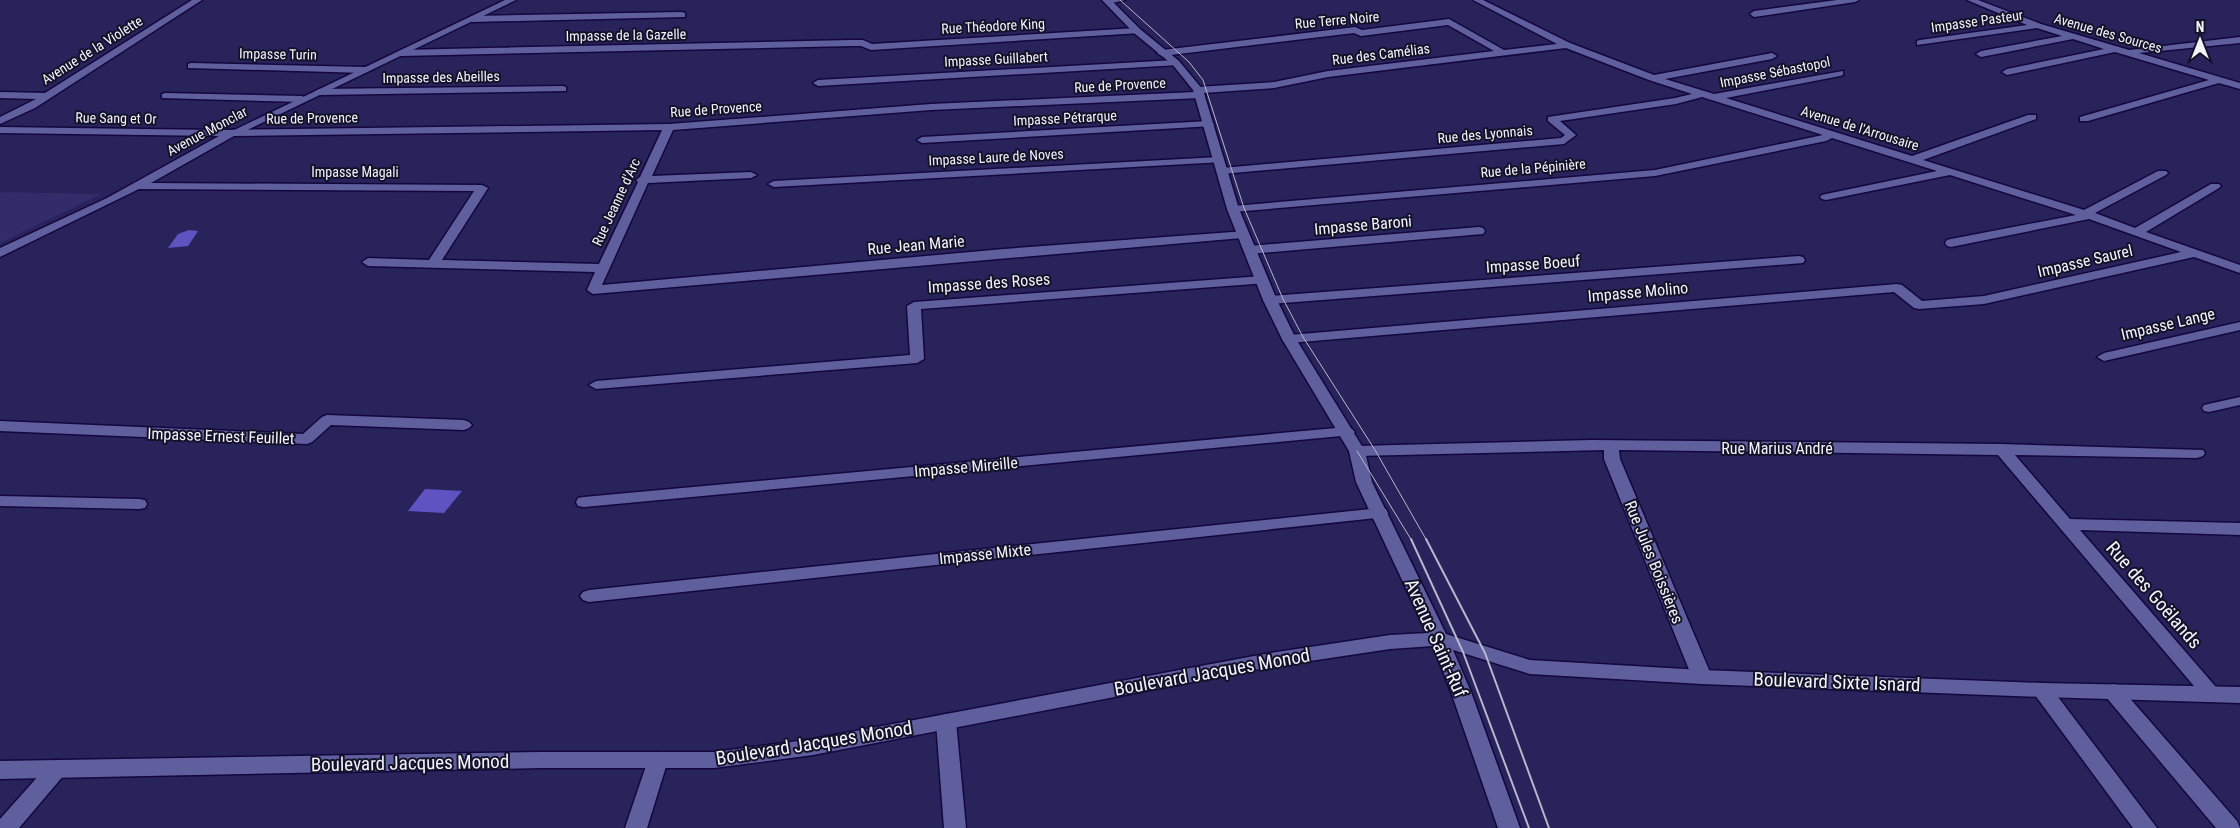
<svg xmlns="http://www.w3.org/2000/svg" width="2240" height="828" font-family="'Roboto Condensed',sans-serif">
	<style>
		.built { fill: #322c6b }
		.water { fill: #5f53c2 }
		.lines { fill: none; stroke-linecap: round; stroke-linejoin: round }
		.street-casing { stroke: #13073e; stroke-width: 3 }
		.secondary-casing { stroke: #13073e; stroke-width: 3 }
		.street { fill: #605f9d; fill-rule: evenodd }
		.secondary { fill: #605f9d; fill-rule: evenodd }
		.tram-far1 { stroke: #b8b6cc; stroke-width: 1 }
		.tram { stroke: #b8b6cc; stroke-width: 2 }
		.labels { text-anchor: middle; dominant-baseline: central; stroke-width: 4; stroke-linejoin: round; paint-order: stroke }
		.far-street-label { font-size: 14px; fill: #f3f3fa; stroke: #13122a }
		.street-label { font-size: 16px; fill: #f3f3fa; stroke: #13122a }
		.near-street-label { font-size: 19px; fill: #f3f3fa; stroke: #13122a }
	</style>
	<rect width="100%" height="100%" fill="#29235b"/>
	<polygon class="built" points="0,192 101,194 0,243"/>
	<g class="water">
		<polygon points="189,230 198,231 188,246 168,248 178,234"/>
		<polygon points="425,489 462,491 444,513 408,511"/>
	</g>
	<g class="lines">
		<defs>
			<g id="street">
				<polygon points="192,0 202,0 35,108 0,124 0,117 36,99 0,98 0,92 45,93"/>
				<polygon points="1106,0 1125,0 1108,4 1104,2"/>
				<path d="M1473 0H1483L1570 43 1654 75 1772 53 1777 56 1772 59 1665 79 1714 94 1843 71V75L1840 76 1726 98 1912 156 2028 115H2036V119L1923 160 2084 210 2158 171H2166L2168 173 2166 175 2095 213 2135 228 2211 184H2219L2221 186 2219 188 2146 232 2240 265V273L2194 257 1984 304 1919 309 1914 308 1894 292 1289 343 1284 342 1282 339 1284 336 1289 335 1897 284 1902 285 1922 301 1984 296 2181 252 2089 219 1951 247 1947 246 1945 243 1947 240 1951 239 2076 215 1950 175 1826 200 1822 199 1820 197 1822 195 1826 194 1937 171 1832 138 1826 141 1655 176 1233 212 1227 209 1233 206 1655 170 1823 135 1702 97 1676 104 1560 121 1576 135 1564 144 1222 174 1217 171 1222 168 1561 138 1565 135 1548 121V117L1675 98 1692 94 1649 80 1566 48 1328 77 1274 88 1202 93 1205 95 1200 98 931 110 673 130 652 176 751 172 757 175 751 178 648 183 602 285 1004 249 1246 231 1248 234 1246 237 1242 238 593 294 587 290 595 272 368 266 362 262 368 258 429 260 474 191 139 189 0 257V248L107 198 219 136 0 133V127L216 130 669 124 931 104 1195 92 1193 90 1198 87 1274 82 1328 71 1494 51 1448 25 1361 36 1354 33 1162 56 1157 53 1162 50 1355 27 1362 30 1449 19 1504 50 1557 44ZM662 130 640 177 636 180 638 182 599 264 442 260 488 188 482 185 151 183 234 136Z"/>
				<polygon points="1837,0 1859,0 1855,2 1754,17 1750,14 1754,11"/>
				<polygon points="1967,0 1978,0 2041,24 2129,50 2240,37 2240,43 2139,53 2240,83 2240,89 2219,83 2088,121 2080,121 2080,117 2209,80 2115,52 2007,75 2002,72 2007,69 2104,49 2073,39 1981,57 1976,54 1981,51 2062,36 2037,28 1917,45 1917,41 1920,40 2027,25"/>
				<polygon points="682,12 685,13 685,17 472,22 468,19 472,16"/>
				<polygon points="1137,28 1141,31 1140,33 871,50 861,46 851,46 401,56 396,53 401,50 851,40 863,40 872,44"/>
				<polygon points="1176,60 1179,61 1179,65 818,86 813,83 818,80"/>
				<polygon points="191,63 365,67 370,70 365,73 188,68 188,64"/>
				<polygon points="563,86 566,87 566,91 319,95 314,92 319,89"/>
				<polygon points="165,93 302,96 307,99 302,102 162,98 162,94"/>
				<polygon points="1209,121 1214,124 1213,126 922,143 917,140 922,137"/>
				<polygon points="1219,157 1224,160 1223,162 774,187 768,184 774,181"/>
				<polygon points="1479,227 1483,228 1485,231 1483,234 1249,254 1243,250 1249,246"/>
				<polygon points="1799,256 1803,257 1805,260 1803,263 1270,304 1263,300 1270,296"/>
				<polygon points="1262,276 1268,280 1267,283 921,309 924,359 917,363 596,389 589,385 596,381 910,355 907,306 914,302"/>
				<polygon points="2240,322 2240,330 2104,361 2097,357 2104,353"/>
				<polygon points="2240,397 2240,405 2209,412 2204,411 2202,408 2204,405"/>
				<polygon points="327,415 464,420 469,422 472,425 469,428 464,430 331,425 312,442 307,444 0,431 0,421 303,434 322,417"/>
				<polygon points="1347,427 1352,429 1355,432 1352,435 584,507 578,506 576,502 578,498 584,497"/>
				<polygon points="1591,440 2001,444 2203,450 2205,453 2203,456 2197,458 2015,455 2070,519 2240,523 2240,535 2080,530 2222,694 2219,699 2212,702 2205,699 1998,455 1619,450 1620,459 1712,677 1709,682 1702,684 1695,682 1692,677 1604,459 1604,450 1357,456 1351,454 1349,451 1351,448 1357,446"/>
				<polygon points="0,496 139,499 145,500 147,504 145,508 139,509 0,506"/>
				<polygon points="1380,508 1386,509 1388,513 1386,517 589,602 583,600 580,596 583,592 589,590"/>
				<polygon points="2042,683 2049,685 2157,828 2133,828 2035,695 2032,690 2035,685"/>
				<polygon points="2113,684 2120,687 2237,821 2240,828 2216,828 2106,697 2103,692 2106,687"/>
				<polygon points="946,714 953,716 956,722 966,828 944,828 936,722 939,716"/>
				<polygon points="658,752 665,754 668,760 647,828 625,828 648,760 651,754"/>
				<polygon points="57,760 64,763 67,769 64,775 19,828 0,828 0,819 50,763"/>
			</g>
			<g id="secondary">
				<polygon points="505,0 516,0 237,135 229,135 228,133"/>
				<polygon points="1102,0 1111,0 1140,29 1179,61 1203,90 1239,209 1277,300 1296,339 1365,451 1372,482 1446,634 1530,660 1702,670 2042,683 2240,687 2240,703 2042,697 1702,684 1530,674 1453,650 1471,692 1520,828 1498,828 1451,692 1433,646 1390,649 1270,667 813,755 714,768 540,768 0,779 0,761 540,752 714,752 813,739 1270,653 1390,635 1427,633 1356,482 1349,451 1282,339 1263,300 1227,209 1193,90 1173,65 1134,33"/>
			</g>
		</defs>
		<use href="#street" class="street-casing"/>
		<use href="#secondary" class="secondary-casing"/>
		<use href="#street" class="street"/>
		<use href="#secondary" class="secondary"/>
		<g class="tram-far1">
			<polyline points="1120,0 1189,62 1203,80 1244,208 1283,299 1303,337 1375,450 1427,541"/>
			<polyline points="1357,451 1412,541"/>
		</g>
		<g class="tram">
			<polyline points="1411,539 1463,652 1529,828"/>
			<polyline points="1426,539 1485,653 1549,828"/>
		</g>
	</g>
	<g class="labels">
		<g class="far-street-label">
			<text transform="translate(1337 20) rotate(-5)">Rue Terre Noire</text>
			<text transform="translate(1977 21) rotate(-8)">Impasse Pasteur</text>
			<text transform="translate(993 26) rotate(-3)">Rue Théodore King</text>
			<text transform="translate(2108 33) rotate(16)">Avenue des Sources</text>
			<text transform="translate(626 35) rotate(-1)">Impasse de la Gazelle</text>
			<text transform="translate(92 50) rotate(-32)">Avenue de la Violette</text>
			<text transform="translate(278 54) rotate(1)">Impasse Turin</text>
			<text transform="translate(1381 54) rotate(-7)">Rue des Camélias</text>
			<text transform="translate(996 59) rotate(-3)">Impasse Guillabert</text>
			<text transform="translate(1775 72) rotate(-11)">Impasse Sébastopol</text>
			<text transform="translate(441 77) rotate(-1)">Impasse des Abeilles</text>
			<text transform="translate(1120 85) rotate(-3)">Rue de Provence</text>
			<text transform="translate(716 109) rotate(-4)">Rue de Provence</text>
			<text transform="translate(116 118) rotate(1)">Rue Sang et Or</text>
			<text transform="translate(312 118) rotate(-1)">Rue de Provence</text>
			<text transform="translate(1065 118) rotate(-3)">Impasse Pétrarque</text>
			<text transform="translate(1860 128) rotate(17)">Avenue de l'Arrousaire</text>
			<text transform="translate(207 131) rotate(-28)">Avenue Monclar</text>
			<text transform="translate(1485 134) rotate(-5)">Rue des Lyonnais</text>
			<text transform="translate(996 157) rotate(-3)">Impasse Laure de Noves</text>
			<text transform="translate(1533 168) rotate(-5)">Rue de la Pépinière</text>
			<text x="355" y="172">Impasse Magali</text>
			<text transform="translate(616 202) rotate(-65)">Rue Jeanne d'Arc</text>
		</g>
		<g class="street-label">
			<text transform="translate(1363 225) rotate(-5)">Impasse Baroni</text>
			<text transform="translate(916 245) rotate(-5)">Rue Jean Marie</text>
			<text transform="translate(2085 261) rotate(-13)">Impasse Saurel</text>
			<text transform="translate(1533 264) rotate(-4)">Impasse Boeuf</text>
			<text transform="translate(989 283) rotate(-4)">Impasse des Roses</text>
			<text transform="translate(1638 292) rotate(-5)">Impasse Molino</text>
			<text transform="translate(2168 324) rotate(-13)">Impasse Lange</text>
			<text transform="translate(221 436) rotate(2)">Impasse Ernest Feuillet</text>
			<text x="1777" y="448">Rue Marius André</text>
			<text transform="translate(966 467) rotate(-5)">Impasse Mireille</text>
			<text transform="translate(985 554) rotate(-6)">Impasse Mixte</text>
			<text transform="translate(1654 562) rotate(68)">Rue Jules Boissières</text>
		</g>
		<g class="near-street-label">
			<text transform="translate(2154 595) rotate(49)">Rue des Goëlands</text>
			<text transform="translate(1436 638) rotate(66)">Avenue Saint-Ruf</text>
			<text transform="translate(1212 672) rotate(-10)">Boulevard Jacques Monod</text>
			<text transform="translate(1837 682) rotate(2)">Boulevard Sixte Isnard</text>
			<text transform="translate(814 743) rotate(-9)">Boulevard Jacques Monod</text>
			<text transform="translate(410 763) rotate(-1)">Boulevard Jacques Monod</text>
		</g>
	</g>
	<g transform="translate(2200 40)" stroke="#13122a" stroke-width="4" paint-order="stroke">
	<path d="M0-4L9 19L0 12L-9 19Z" fill="#f3f3fa"/>
	<text y="-8" font-size="14" font-weight="bold" text-anchor="middle" fill="#f3f3fa">N</text>
	</g>
</svg>
